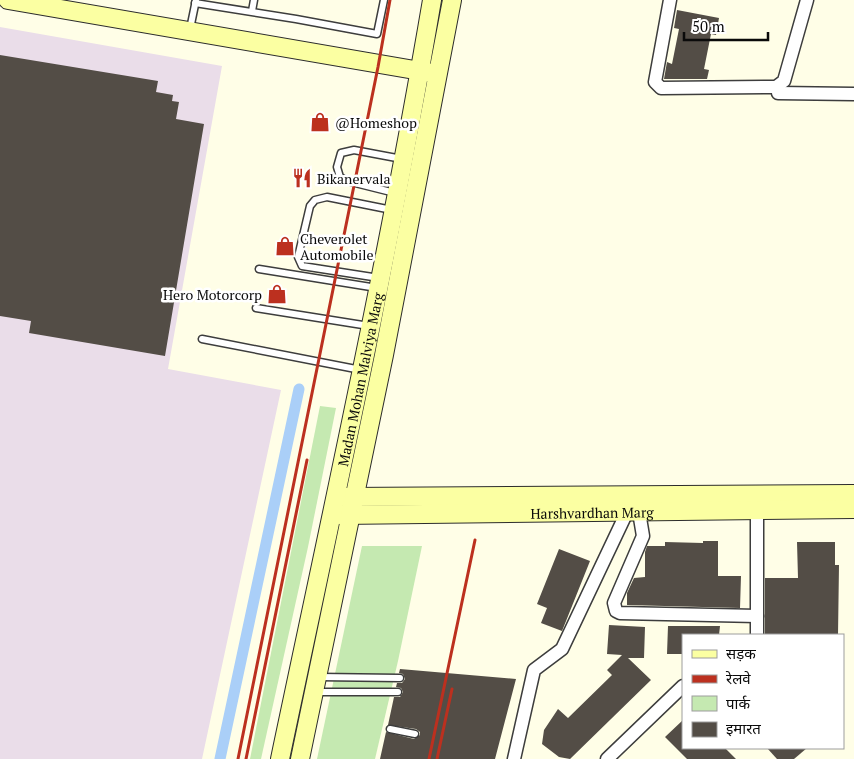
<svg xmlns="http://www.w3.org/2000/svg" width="854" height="759" font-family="'PT Serif','Noto Sans Devanagari',serif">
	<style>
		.industrial { fill: #eadde9 }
		.green { fill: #c5e9b1 }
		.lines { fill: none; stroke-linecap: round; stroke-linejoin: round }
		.canal { stroke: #aacff8; stroke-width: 11 }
		.building { fill: #534d46 }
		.lane-casing { stroke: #3d3d3d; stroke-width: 9 }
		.street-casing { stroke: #3d3d3d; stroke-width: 15 }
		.secondary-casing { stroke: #2c2c2c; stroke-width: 20 }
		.lane { stroke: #fff; stroke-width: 6 }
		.street { stroke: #fff; stroke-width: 12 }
		.secondary { stroke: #fbffa2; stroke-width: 18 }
		.rail { stroke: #bc301f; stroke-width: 3 }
		.labels { text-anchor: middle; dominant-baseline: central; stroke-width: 5; stroke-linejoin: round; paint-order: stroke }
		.poi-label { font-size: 14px; fill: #0a0a0a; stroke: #fff; text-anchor: start }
		.street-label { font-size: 14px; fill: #0a0a0a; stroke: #fff }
	</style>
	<rect width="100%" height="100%" fill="#fffee7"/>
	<polygon class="industrial" points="0,27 222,66 168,369 281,390 202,759 0,759"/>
	<g class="green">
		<polygon points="320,406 336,408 308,547 261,759 250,759"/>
		<polygon points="362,546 422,546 398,661 375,759 317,759"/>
	</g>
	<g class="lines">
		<polyline class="canal" points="220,759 299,389"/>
	</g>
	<g class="building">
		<polygon points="677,10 719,18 716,35 711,34 704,69 709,70 707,79 664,79 667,62 672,64 679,29 674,28"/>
		<polygon points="0,55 158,81 156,92 173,95 172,101 179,102 176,119 204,124 165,356 29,333 31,321 0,316"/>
		<polygon points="703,541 718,541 718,576 741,576 740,608 627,605 627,593 634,578 645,577 645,552 647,546 665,546 665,542 703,543"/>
		<polygon points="797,542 835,542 835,565 839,565 838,635 765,635 765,578 798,578"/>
		<polygon points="559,549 590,561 562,631 541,623 547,608 537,604"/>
		<polygon points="609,625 645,627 644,658 628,658 651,680 570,759 559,757 542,744 544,730 558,709 568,718 612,675 607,670 622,655 607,654"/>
		<polygon points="668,626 720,626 719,635 683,635 683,654 667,654"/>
		<polygon points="400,669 516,679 495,759 380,759 386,732 414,739 420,735 420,732 416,729 388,725 394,697 400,697 403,692 401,688 396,687 397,683 402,683 405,679 403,674 399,673"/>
		<polygon points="683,720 683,748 725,748 736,759 687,759 665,737"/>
		<polygon points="767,748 807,748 794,759 777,759"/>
	</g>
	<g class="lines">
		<defs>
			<g id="lane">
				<polyline points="195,3 296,19 377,34 384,0"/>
				<polyline points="252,11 254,0"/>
				<polyline points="190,29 196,0"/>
				<polyline points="395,193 347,181 340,177 337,167 341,153 354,150 402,159"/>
				<polyline points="259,269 377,288"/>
				<polyline points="379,278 302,266 298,257 310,206 315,200 327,197 392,210"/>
				<polyline points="256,308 369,326"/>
				<polyline points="202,339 361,370"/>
				<polyline points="318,677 400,678"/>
				<polyline points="314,692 398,692"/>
				<polyline points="390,729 415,734"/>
			</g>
			<g id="street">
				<polyline points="670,0 655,82 661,88 776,87 784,81 807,0"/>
				<polyline points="778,93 854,94"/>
				<polyline points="639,512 643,536 614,603 616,611 620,613 757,616"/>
				<polyline points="757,635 757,509"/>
				<polyline points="514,759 534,670 562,649 627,512"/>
				<polyline points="607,759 683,686"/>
			</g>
			<g id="secondary">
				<polyline points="8,0 432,73"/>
				<polyline points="343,497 854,494"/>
				<path id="s1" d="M340 515 854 509"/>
				<path id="s2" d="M280 759C333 507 389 254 432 0"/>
				<polyline points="300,759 384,355 452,0"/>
			</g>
		</defs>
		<use href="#lane" class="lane-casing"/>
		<use href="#street" class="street-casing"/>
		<use href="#secondary" class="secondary-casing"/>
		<use href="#lane" class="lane"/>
		<use href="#street" class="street"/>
		<use href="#secondary" class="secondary"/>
		<g class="rail">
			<polyline points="238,759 378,67 390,0"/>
			<polyline points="246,759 307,460"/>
			<polyline points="429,759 475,540"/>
			<polyline points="437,759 452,689"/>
		</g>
	</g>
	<defs>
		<symbol id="shop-bare" viewBox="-9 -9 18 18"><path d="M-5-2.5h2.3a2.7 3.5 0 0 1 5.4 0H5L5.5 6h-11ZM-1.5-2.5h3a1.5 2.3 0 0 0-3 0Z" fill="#bc301f" stroke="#fff" stroke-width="2.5" paint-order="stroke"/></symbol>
		<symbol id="restaurant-bare" viewBox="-9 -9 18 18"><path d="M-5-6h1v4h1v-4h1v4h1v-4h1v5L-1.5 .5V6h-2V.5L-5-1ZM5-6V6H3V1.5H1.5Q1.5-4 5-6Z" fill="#bc301f" stroke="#fff" stroke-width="2.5" paint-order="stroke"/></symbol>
	</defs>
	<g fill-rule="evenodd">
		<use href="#shop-bare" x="306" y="108" width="28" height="28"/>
		<use href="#restaurant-bare" x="288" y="164" width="28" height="28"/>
		<use href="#shop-bare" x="271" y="232" width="28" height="28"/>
		<use href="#shop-bare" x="263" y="280" width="28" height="28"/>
	</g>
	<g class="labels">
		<g class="poi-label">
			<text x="335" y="122">@Homeshop</text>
			<text x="317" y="178">Bikanervala</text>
			<text x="300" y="238">Cheverolet<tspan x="300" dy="16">Automobile</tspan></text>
			<text x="262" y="294" text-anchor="end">Hero Motorcorp</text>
		</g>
		<g class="street-label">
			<text stroke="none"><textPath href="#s2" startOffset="388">Madan Mohan Malviya Marg</textPath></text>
			<text stroke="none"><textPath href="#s1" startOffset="252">Harshvardhan Marg</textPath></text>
		</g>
	</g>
	<rect x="682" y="634" width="162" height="115" fill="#ffffff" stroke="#9d9d9d"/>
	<rect x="692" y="650" width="25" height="8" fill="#fbffa2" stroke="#9d9d9d"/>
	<text x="726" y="659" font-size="15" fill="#0a0a0a">सड़क</text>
	<rect x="692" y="675" width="25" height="8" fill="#bc301f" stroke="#9d9d9d"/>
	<text x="726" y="684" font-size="15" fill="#0a0a0a">रेलवे</text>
	<rect x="692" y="696" width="25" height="15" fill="#c5e9b1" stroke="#9d9d9d"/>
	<text x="726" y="709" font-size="15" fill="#0a0a0a">पार्क</text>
	<rect x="692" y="722" width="25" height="15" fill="#534d46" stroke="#9d9d9d"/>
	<text x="726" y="734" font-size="15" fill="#0a0a0a">इमारत</text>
	<path d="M684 32v8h84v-8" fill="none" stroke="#0a0a0a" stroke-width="2.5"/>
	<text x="692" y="32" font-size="15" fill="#0a0a0a" stroke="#ffffff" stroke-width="4" paint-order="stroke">50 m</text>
</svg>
